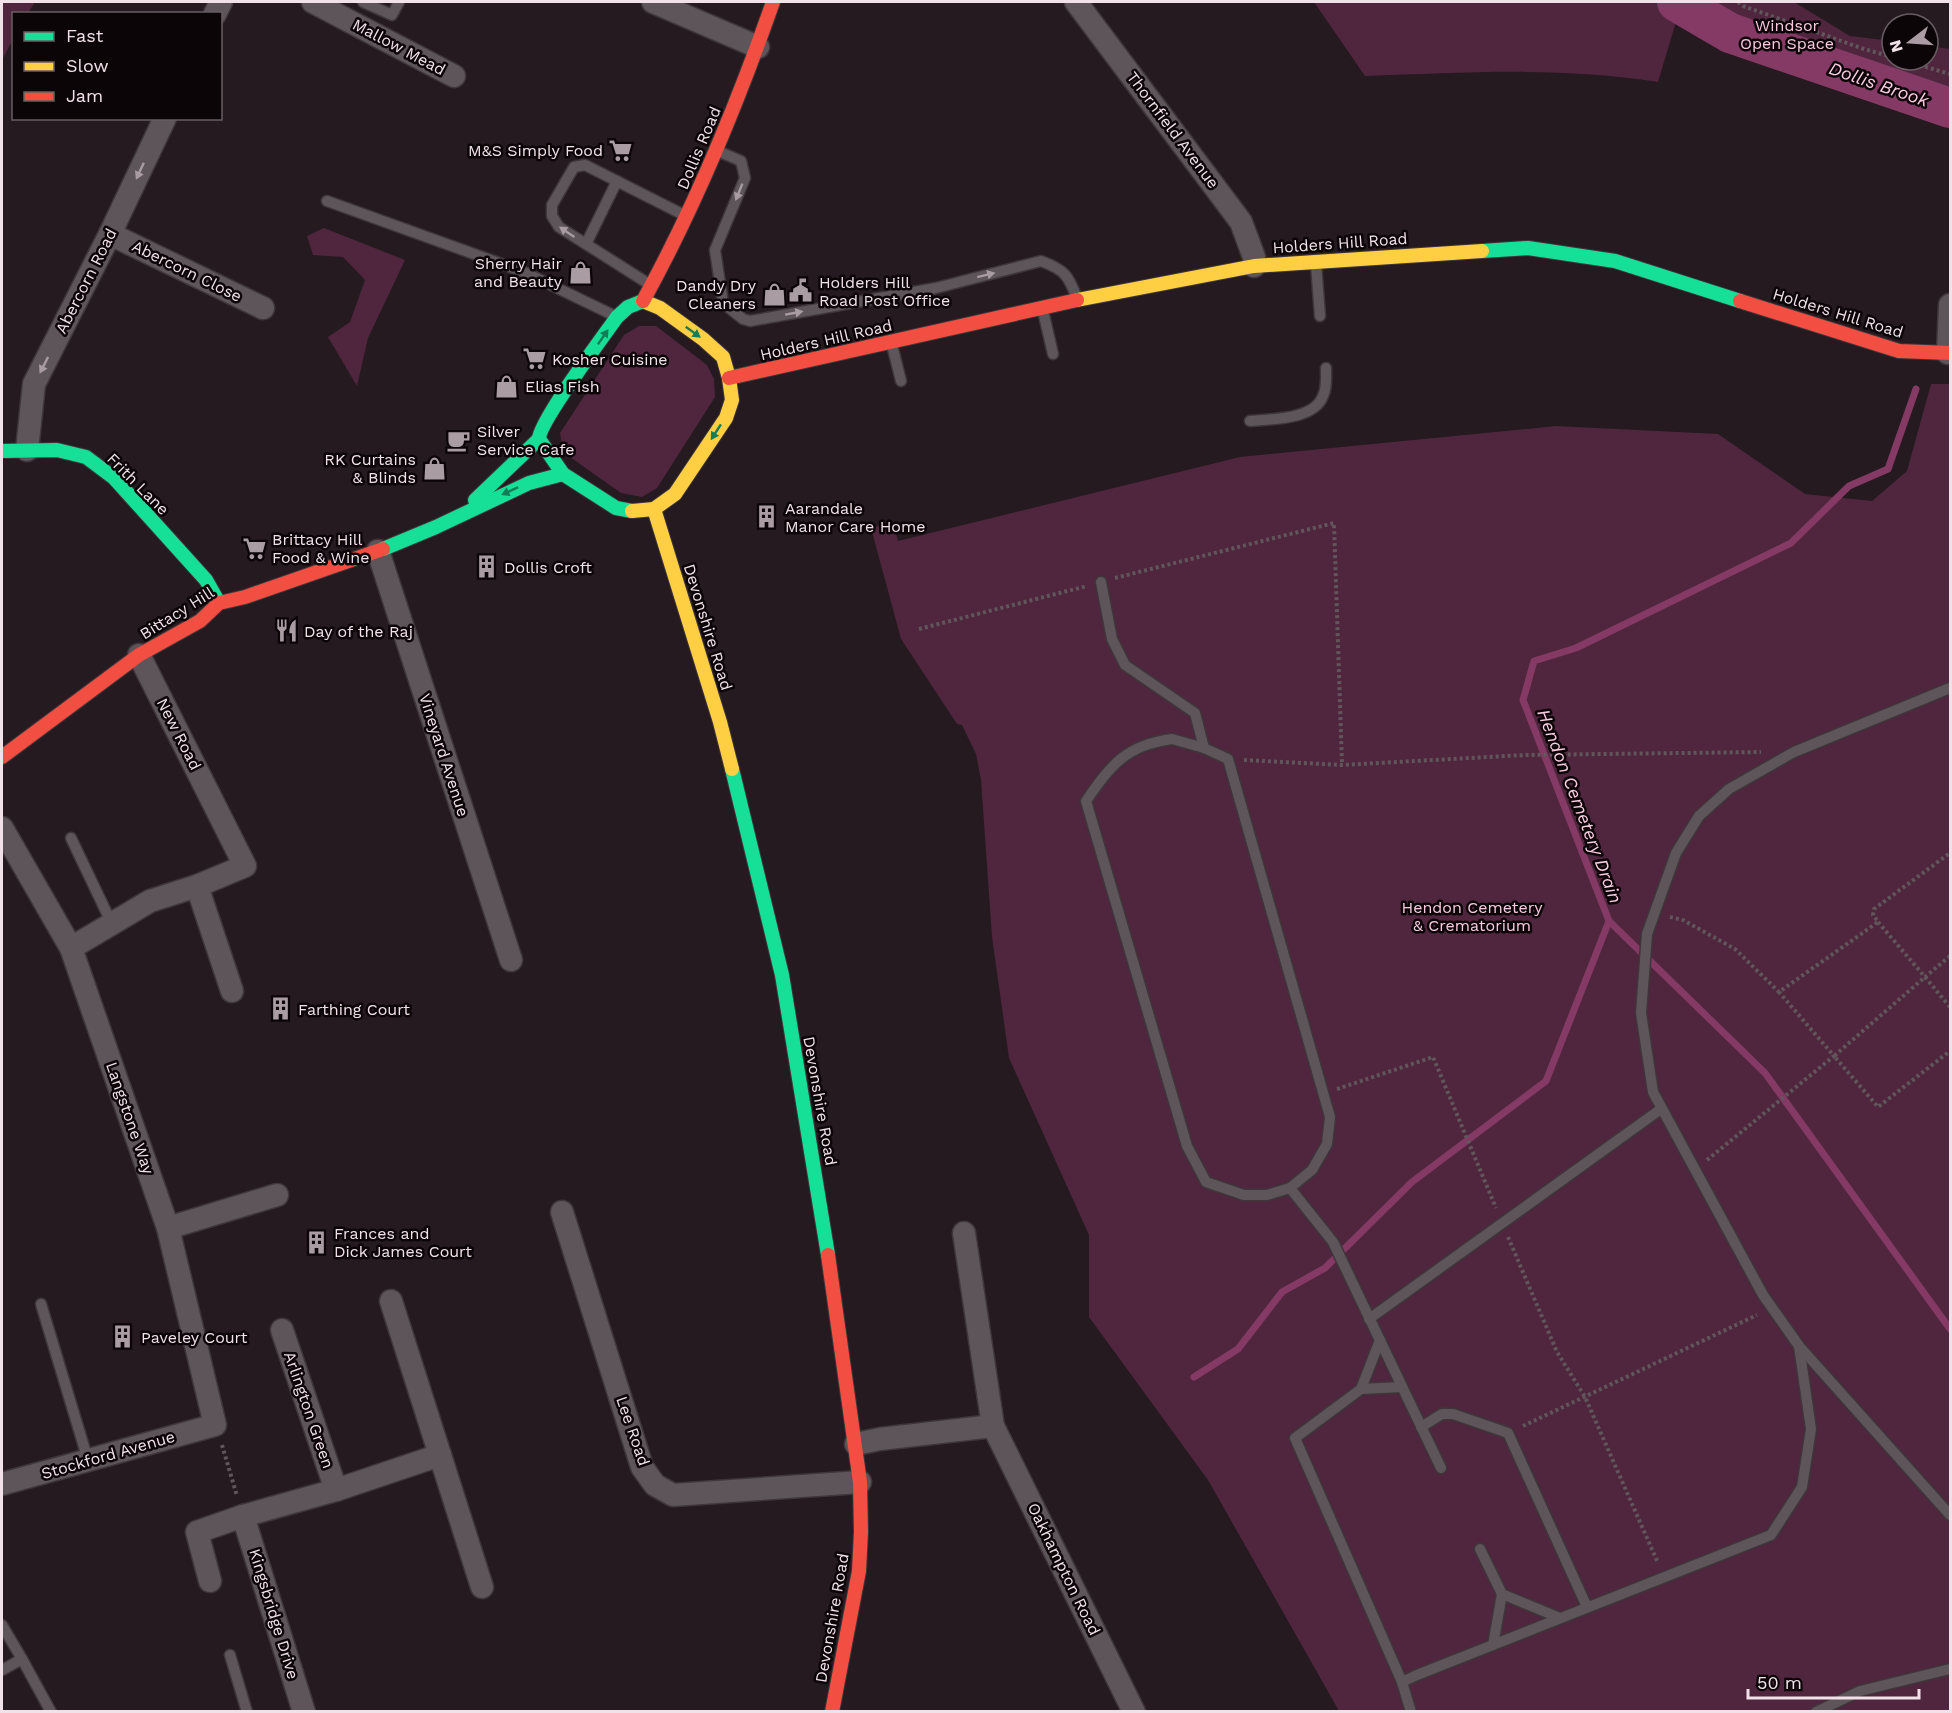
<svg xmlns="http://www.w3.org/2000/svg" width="1952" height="1713" font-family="'Work Sans',sans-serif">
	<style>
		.green { fill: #4f263d }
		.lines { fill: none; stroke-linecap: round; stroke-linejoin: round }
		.stream { stroke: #843a64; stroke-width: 7 }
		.river { stroke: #843a64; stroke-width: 40 }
		.lane-casing { stroke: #3e363a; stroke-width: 13 }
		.street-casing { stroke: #3e363a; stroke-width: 25 }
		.fast-casing { stroke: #3e363a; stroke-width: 16 }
		.slow-casing { stroke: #3e363a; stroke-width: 16 }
		.jam-casing { stroke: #3e363a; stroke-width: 16 }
		.path { stroke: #60565b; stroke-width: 4; stroke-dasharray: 3 3; stroke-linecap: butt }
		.lane { stroke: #5e555a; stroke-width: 10 }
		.street { stroke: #5e555a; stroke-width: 22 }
		.fast { stroke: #16e098; stroke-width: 14 }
		.slow { stroke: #ffcf43; stroke-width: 14 }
		.jam { stroke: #f24e42; stroke-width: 14 }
		.oneway { fill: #a89ca2 }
		.oneway2 { fill: #127d57 }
		.labels { text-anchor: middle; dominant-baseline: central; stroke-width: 5; stroke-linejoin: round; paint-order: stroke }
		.park-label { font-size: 16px; fill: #f8c9e0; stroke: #0c0508 }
		.street-label { font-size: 16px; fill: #f1e2e9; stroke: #0c0508 }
		.poi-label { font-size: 16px; fill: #f1e2e9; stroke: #0c0508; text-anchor: start }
		.water-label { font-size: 18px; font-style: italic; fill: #fbcce3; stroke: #0c0508 }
	</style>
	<rect width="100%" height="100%" fill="#241a1f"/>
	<g class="green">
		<polygon points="2,2 35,2 28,13 14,14 13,39 2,60"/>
		<path d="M1314 2H1794L1850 36 1892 41V60H1928V46L1950 49V126L1738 49 1678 15 1658 82C1559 66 1465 73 1365 76Z"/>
		<polygon points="324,228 405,260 368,338 357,386 328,337 350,322 365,280 343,257 313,255 307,236"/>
		<polygon points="639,326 656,326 707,365 714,379 715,397 657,488 642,497 621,493 563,452 560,433 624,335"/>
		<polygon points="1931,384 1950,384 1950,1711 1339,1711 1208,1480 1089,1317 1089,1235 1009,1058 992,937 981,780 976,754 962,725 957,724 901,639 871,528 893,522 898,541 1240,457 1556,426 1718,434 1805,494 1872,501 1907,471"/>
	</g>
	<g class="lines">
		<g class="stream">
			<polyline points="1916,389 1888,469 1849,486 1791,543 1576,648 1534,661 1523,700 1609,921 1765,1073 1950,1329"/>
			<polyline points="1194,1377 1238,1349 1282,1292 1325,1268 1412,1182 1546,1081 1609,921"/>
		</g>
		<polyline class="river" points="1677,2 1730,33 1950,108"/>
		<defs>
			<g id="lane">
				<polyline points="363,2 392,15 399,2"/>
				<path d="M720 152 741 161 745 178 715 250 723 303 743 319 750 321 936 288 1041 261C1065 270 1068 275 1077 298"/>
				<polyline points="327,201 524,272 613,315"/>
				<polyline points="586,244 617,181"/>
				<polyline points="1316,264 1320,316"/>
				<polyline points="649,284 559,227 552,216 552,205 574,167 585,165 684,215"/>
				<polyline points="1043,311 1053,354"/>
				<polyline points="892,345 901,381"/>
				<path d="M1250 421C1271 419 1314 420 1323 396 1327 388 1326 378 1326 368"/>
				<polyline points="1101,582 1112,639 1125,665 1195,713 1204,748"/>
				<polyline points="1950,688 1794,752 1729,789 1699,816 1676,853 1647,934 1641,1013 1653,1092 1763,1295 1799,1346 1950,1515"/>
				<path d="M1172 739 1204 748 1228 759 1330 1117 1327 1144 1312 1170 1290 1188 1267 1195H1244L1206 1182 1187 1146 1086 801C1111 765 1126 745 1172 739Z"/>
				<polyline points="71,838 112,924"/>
				<polyline points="1290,1188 1333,1242 1441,1468"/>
				<polyline points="41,1304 88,1460"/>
				<polyline points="1369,1319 1661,1109"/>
				<polyline points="1380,1340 1361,1389 1295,1438 1402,1682 1417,1675 1771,1535 1802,1487 1811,1429 1799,1346"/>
				<polyline points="1361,1389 1402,1387"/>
				<polyline points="1421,1427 1442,1414 1453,1414 1508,1433 1587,1607"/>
				<polyline points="1480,1549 1502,1594 1560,1618"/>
				<polyline points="2,1625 22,1659 2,1670"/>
				<polyline points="1493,1645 1502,1594"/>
				<polyline points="230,1655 247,1712"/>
				<polyline points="22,1659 51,1712"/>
				<polyline points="1402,1682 1411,1712"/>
				<polyline points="1816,1712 1860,1691 1950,1669"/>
			</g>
			<g id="street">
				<polyline points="313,2 454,76"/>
				<polyline points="653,2 758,47"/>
				<polyline points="1076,2 1241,222 1254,257 1254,266"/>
				<polyline points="215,14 221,2"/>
				<polyline points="110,234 263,308"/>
				<polyline points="1948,353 1950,305"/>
				<polyline points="27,450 34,384 110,234 165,118"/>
				<polyline points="378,551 511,960"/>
				<polyline points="2,828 71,948 168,1228 215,1425 2,1484"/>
				<polyline points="197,886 232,991"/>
				<polyline points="71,948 150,901 197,886 245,866 139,655"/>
				<polyline points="562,1212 642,1467 655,1485 673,1495 860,1482"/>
				<polyline points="168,1228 277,1195"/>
				<polyline points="964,1233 993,1426 1134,1712"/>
				<polyline points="391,1301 482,1587"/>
				<polyline points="282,1330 336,1490"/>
				<polyline points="856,1444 880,1439 993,1426"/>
				<polyline points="243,1516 304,1712"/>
				<polyline points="210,1581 197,1532 243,1516 336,1490 440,1455"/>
			</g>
			<g id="fast">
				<polyline points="1482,251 1528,248 1615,261 1740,301"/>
				<polyline points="2,451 57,450 86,457 114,478 206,580 219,603"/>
				<polyline points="475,500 539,439"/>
				<path d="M632 511 616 508 563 474 539 439C539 422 603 337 617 317L628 307 643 301"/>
				<polyline points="383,549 436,527 529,483 563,474"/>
				<polyline points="732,769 782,975 828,1255"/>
			</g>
			<g id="slow">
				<polyline points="1077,300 1254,266 1482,251"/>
				<polyline points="654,509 720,722 732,769"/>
				<polyline points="632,511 654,509 675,494 726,418 732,400 729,378 723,357 703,339 660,308 643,301"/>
			</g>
			<g id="jam">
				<path d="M643 301C696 205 737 105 773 2"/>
				<polyline points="1740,301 1899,351 1950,353"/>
				<polyline points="729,378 1077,300"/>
				<polyline points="2,757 139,655 200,621 219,603 245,597 383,549"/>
				<polyline points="828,1255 860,1482 861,1532 859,1571 832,1712"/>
			</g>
		</defs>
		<use href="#lane" class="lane-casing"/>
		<use href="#street" class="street-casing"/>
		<use href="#fast" class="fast-casing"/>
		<use href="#slow" class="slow-casing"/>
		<use href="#jam" class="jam-casing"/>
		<g class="path">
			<polyline points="1738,2 1743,6 1864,49 1892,57"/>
			<polyline points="1902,60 1950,74"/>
			<polyline points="1115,578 1334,523 1342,765"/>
			<polyline points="919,629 1087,586"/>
			<polyline points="1244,760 1342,765 1525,755 1761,752"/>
			<polyline points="1670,917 1683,920 1735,949 1779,992"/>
			<polyline points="1878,922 1925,977 1950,956"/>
			<polyline points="1950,1007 1925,977 1834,1056 1878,1107 1950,1051"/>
			<polyline points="1337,1089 1433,1057 1496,1208"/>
			<polyline points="1707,1160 1834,1056 1779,992 1878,922 1873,915 1874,909 1950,853"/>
			<polyline points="1508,1237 1557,1352 1585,1397 1658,1563"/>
			<polyline points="1523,1426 1757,1315"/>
			<polyline points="222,1445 237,1496"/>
		</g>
		<use href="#lane" class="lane"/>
		<use href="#street" class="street"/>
		<use href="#fast" class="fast"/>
		<use href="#slow" class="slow"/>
		<use href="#jam" class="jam"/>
	</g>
	<defs><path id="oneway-solid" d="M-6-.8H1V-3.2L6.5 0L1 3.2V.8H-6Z" transform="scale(1.5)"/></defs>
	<g class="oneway">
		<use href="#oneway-solid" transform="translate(140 171) rotate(115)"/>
		<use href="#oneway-solid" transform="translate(739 192) rotate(112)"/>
		<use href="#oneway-solid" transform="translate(567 232) rotate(-146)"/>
		<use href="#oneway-solid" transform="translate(986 275) rotate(-14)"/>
		<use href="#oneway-solid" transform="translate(794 313) rotate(-10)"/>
		<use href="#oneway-solid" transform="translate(44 365) rotate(117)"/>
	</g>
	<g class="oneway2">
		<use href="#oneway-solid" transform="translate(693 332) rotate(36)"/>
		<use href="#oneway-solid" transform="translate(603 337) rotate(-55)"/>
		<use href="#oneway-solid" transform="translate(716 432) rotate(123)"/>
		<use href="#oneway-solid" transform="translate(510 491) rotate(155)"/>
	</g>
	<defs>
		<symbol id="supermarket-bare" viewBox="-9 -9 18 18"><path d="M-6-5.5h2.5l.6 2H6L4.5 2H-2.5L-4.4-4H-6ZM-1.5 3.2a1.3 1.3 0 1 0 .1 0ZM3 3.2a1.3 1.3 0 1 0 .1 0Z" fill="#a99ca2" stroke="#0c0508" stroke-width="2.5" paint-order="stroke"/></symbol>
		<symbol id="shop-bare" viewBox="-9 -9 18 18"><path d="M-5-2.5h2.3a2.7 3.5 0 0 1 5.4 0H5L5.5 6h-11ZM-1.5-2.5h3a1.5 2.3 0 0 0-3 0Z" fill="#a99ca2" stroke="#0c0508" stroke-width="2.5" paint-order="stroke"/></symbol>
		<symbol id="civic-bare" viewBox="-9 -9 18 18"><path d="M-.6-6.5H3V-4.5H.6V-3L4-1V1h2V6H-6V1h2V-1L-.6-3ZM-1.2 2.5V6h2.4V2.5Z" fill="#a99ca2" stroke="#0c0508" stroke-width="2.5" paint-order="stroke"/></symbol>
		<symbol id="cafe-bare" viewBox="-9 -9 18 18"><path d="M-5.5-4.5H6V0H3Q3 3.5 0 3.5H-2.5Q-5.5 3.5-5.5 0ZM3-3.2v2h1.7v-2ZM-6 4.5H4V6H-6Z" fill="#a99ca2" stroke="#0c0508" stroke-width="2.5" paint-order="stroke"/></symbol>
		<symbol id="building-bare" viewBox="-9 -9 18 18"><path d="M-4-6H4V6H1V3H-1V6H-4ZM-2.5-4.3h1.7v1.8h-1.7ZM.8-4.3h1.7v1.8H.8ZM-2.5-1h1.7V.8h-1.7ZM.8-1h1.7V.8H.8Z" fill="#a99ca2" stroke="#0c0508" stroke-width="2.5" paint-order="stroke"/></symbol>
		<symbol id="restaurant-bare" viewBox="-9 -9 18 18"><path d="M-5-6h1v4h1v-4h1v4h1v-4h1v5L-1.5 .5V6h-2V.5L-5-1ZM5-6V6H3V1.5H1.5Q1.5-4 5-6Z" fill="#a99ca2" stroke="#0c0508" stroke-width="2.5" paint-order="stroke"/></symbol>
	</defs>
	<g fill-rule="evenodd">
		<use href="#supermarket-bare" x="604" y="134" width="33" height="33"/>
		<use href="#shop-bare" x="564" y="256" width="33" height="33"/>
		<use href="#civic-bare" x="784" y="274" width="33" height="33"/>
		<use href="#shop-bare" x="758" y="278" width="33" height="33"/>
		<use href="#supermarket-bare" x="518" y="342" width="33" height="33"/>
		<use href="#shop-bare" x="490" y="370" width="33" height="33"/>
		<use href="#cafe-bare" x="442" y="424" width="33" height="33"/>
		<use href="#shop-bare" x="418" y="452" width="33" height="33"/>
		<use href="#building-bare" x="750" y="500" width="33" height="33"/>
		<use href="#supermarket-bare" x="238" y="532" width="33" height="33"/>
		<use href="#building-bare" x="470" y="550" width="33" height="33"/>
		<use href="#restaurant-bare" x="270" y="614" width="33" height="33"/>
		<use href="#building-bare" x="264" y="992" width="33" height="33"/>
		<use href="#building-bare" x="300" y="1226" width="33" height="33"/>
		<use href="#building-bare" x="106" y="1320" width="33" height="33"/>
	</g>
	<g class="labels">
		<g class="park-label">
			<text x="1787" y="25">Windsor<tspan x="1787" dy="18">Open Space</tspan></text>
			<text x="1472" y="907">Hendon Cemetery<tspan x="1472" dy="18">&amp; Crematorium</tspan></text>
		</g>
		<g class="street-label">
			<text transform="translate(399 47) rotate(28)">Mallow Mead</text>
			<text transform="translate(1173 130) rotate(53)">Thornfield Avenue</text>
			<text transform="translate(699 148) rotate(-67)">Dollis Road</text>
			<text transform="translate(1340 243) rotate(-4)">Holders Hill Road</text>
			<text transform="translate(187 271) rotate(26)">Abercorn Close</text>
			<text transform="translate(86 281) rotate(-63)">Abercorn Road</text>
			<text transform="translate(1838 313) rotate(17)">Holders Hill Road</text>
			<text transform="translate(826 340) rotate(-13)">Holders Hill Road</text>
			<text transform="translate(138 484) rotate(45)">Frith Lane</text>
			<text transform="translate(177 613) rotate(-32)">Bittacy Hill</text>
			<text transform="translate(708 627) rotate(73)">Devonshire Road</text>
			<text transform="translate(179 734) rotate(63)">New Road</text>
			<text transform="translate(444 755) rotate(72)">Vineyard Avenue</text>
			<text transform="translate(820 1101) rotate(80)">Devonshire Road</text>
			<text transform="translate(130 1118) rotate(71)">Langstone Way</text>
			<text transform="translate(309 1410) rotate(71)">Arlington Green</text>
			<text transform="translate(633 1431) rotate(71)">Lee Road</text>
			<text transform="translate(108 1455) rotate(-16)">Stockford Avenue</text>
			<text transform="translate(1064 1569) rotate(64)">Oakhampton Road</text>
			<text transform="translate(274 1614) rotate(73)">Kingsbridge Drive</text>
			<text transform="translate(832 1618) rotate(-80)">Devonshire Road</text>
		</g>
		<g class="poi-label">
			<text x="603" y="150" text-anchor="end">M&amp;S Simply Food</text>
			<text x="562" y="263" text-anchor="end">Sherry Hair<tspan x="562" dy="18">and Beauty</tspan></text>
			<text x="819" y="282">Holders Hill<tspan x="819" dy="18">Road Post Office</tspan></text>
			<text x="756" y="285" text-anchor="end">Dandy Dry<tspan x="756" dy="18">Cleaners</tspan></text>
			<text x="552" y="359">Kosher Cuisine</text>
			<text x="525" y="386">Elias Fish</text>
			<text x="477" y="431">Silver<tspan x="477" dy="18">Service Cafe</tspan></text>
			<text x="416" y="459" text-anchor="end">RK Curtains<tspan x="416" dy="18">&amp; Blinds</tspan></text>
			<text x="785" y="508">Aarandale<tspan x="785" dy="18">Manor Care Home</tspan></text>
			<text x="272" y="539">Brittacy Hill<tspan x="272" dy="18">Food &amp; Wine</tspan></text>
			<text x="504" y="567">Dollis Croft</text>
			<text x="304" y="631">Day of the Raj</text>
			<text x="298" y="1009">Farthing Court</text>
			<text x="334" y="1233">Frances and<tspan x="334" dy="18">Dick James Court</tspan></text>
			<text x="141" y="1337">Paveley Court</text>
		</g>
		<g class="water-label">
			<text transform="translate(1879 84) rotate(19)">Dollis Brook</text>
			<text transform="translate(1580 806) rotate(69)">Hendon Cemetery Drain</text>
		</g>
	</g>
	<rect width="1952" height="1713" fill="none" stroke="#f1e2e9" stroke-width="6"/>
	<rect x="12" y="12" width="210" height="108" fill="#0c0508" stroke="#685d62" stroke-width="1.5"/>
	<rect x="24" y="32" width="30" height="9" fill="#16e098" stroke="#685d62" stroke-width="1.5"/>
	<text x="66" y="42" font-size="18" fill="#f1e2e9">Fast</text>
	<rect x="24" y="62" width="30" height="9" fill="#ffcf43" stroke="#685d62" stroke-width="1.5"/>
	<text x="66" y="72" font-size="18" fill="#f1e2e9">Slow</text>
	<rect x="24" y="92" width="30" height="9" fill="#f24e42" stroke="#685d62" stroke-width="1.5"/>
	<text x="66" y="102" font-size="18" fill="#f1e2e9">Jam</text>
	<g transform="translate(1910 42) rotate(253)"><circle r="28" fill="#0c0508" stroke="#685d62" stroke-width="1.5"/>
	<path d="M0-4.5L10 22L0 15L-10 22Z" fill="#a99ca2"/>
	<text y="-9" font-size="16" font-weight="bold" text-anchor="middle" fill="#f1e2e9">N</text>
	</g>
	<path d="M1748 1689v9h171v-9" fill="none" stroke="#f1e2e9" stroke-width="3"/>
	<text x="1757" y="1689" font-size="18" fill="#f1e2e9" stroke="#0c0508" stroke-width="4.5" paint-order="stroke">50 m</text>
</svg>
